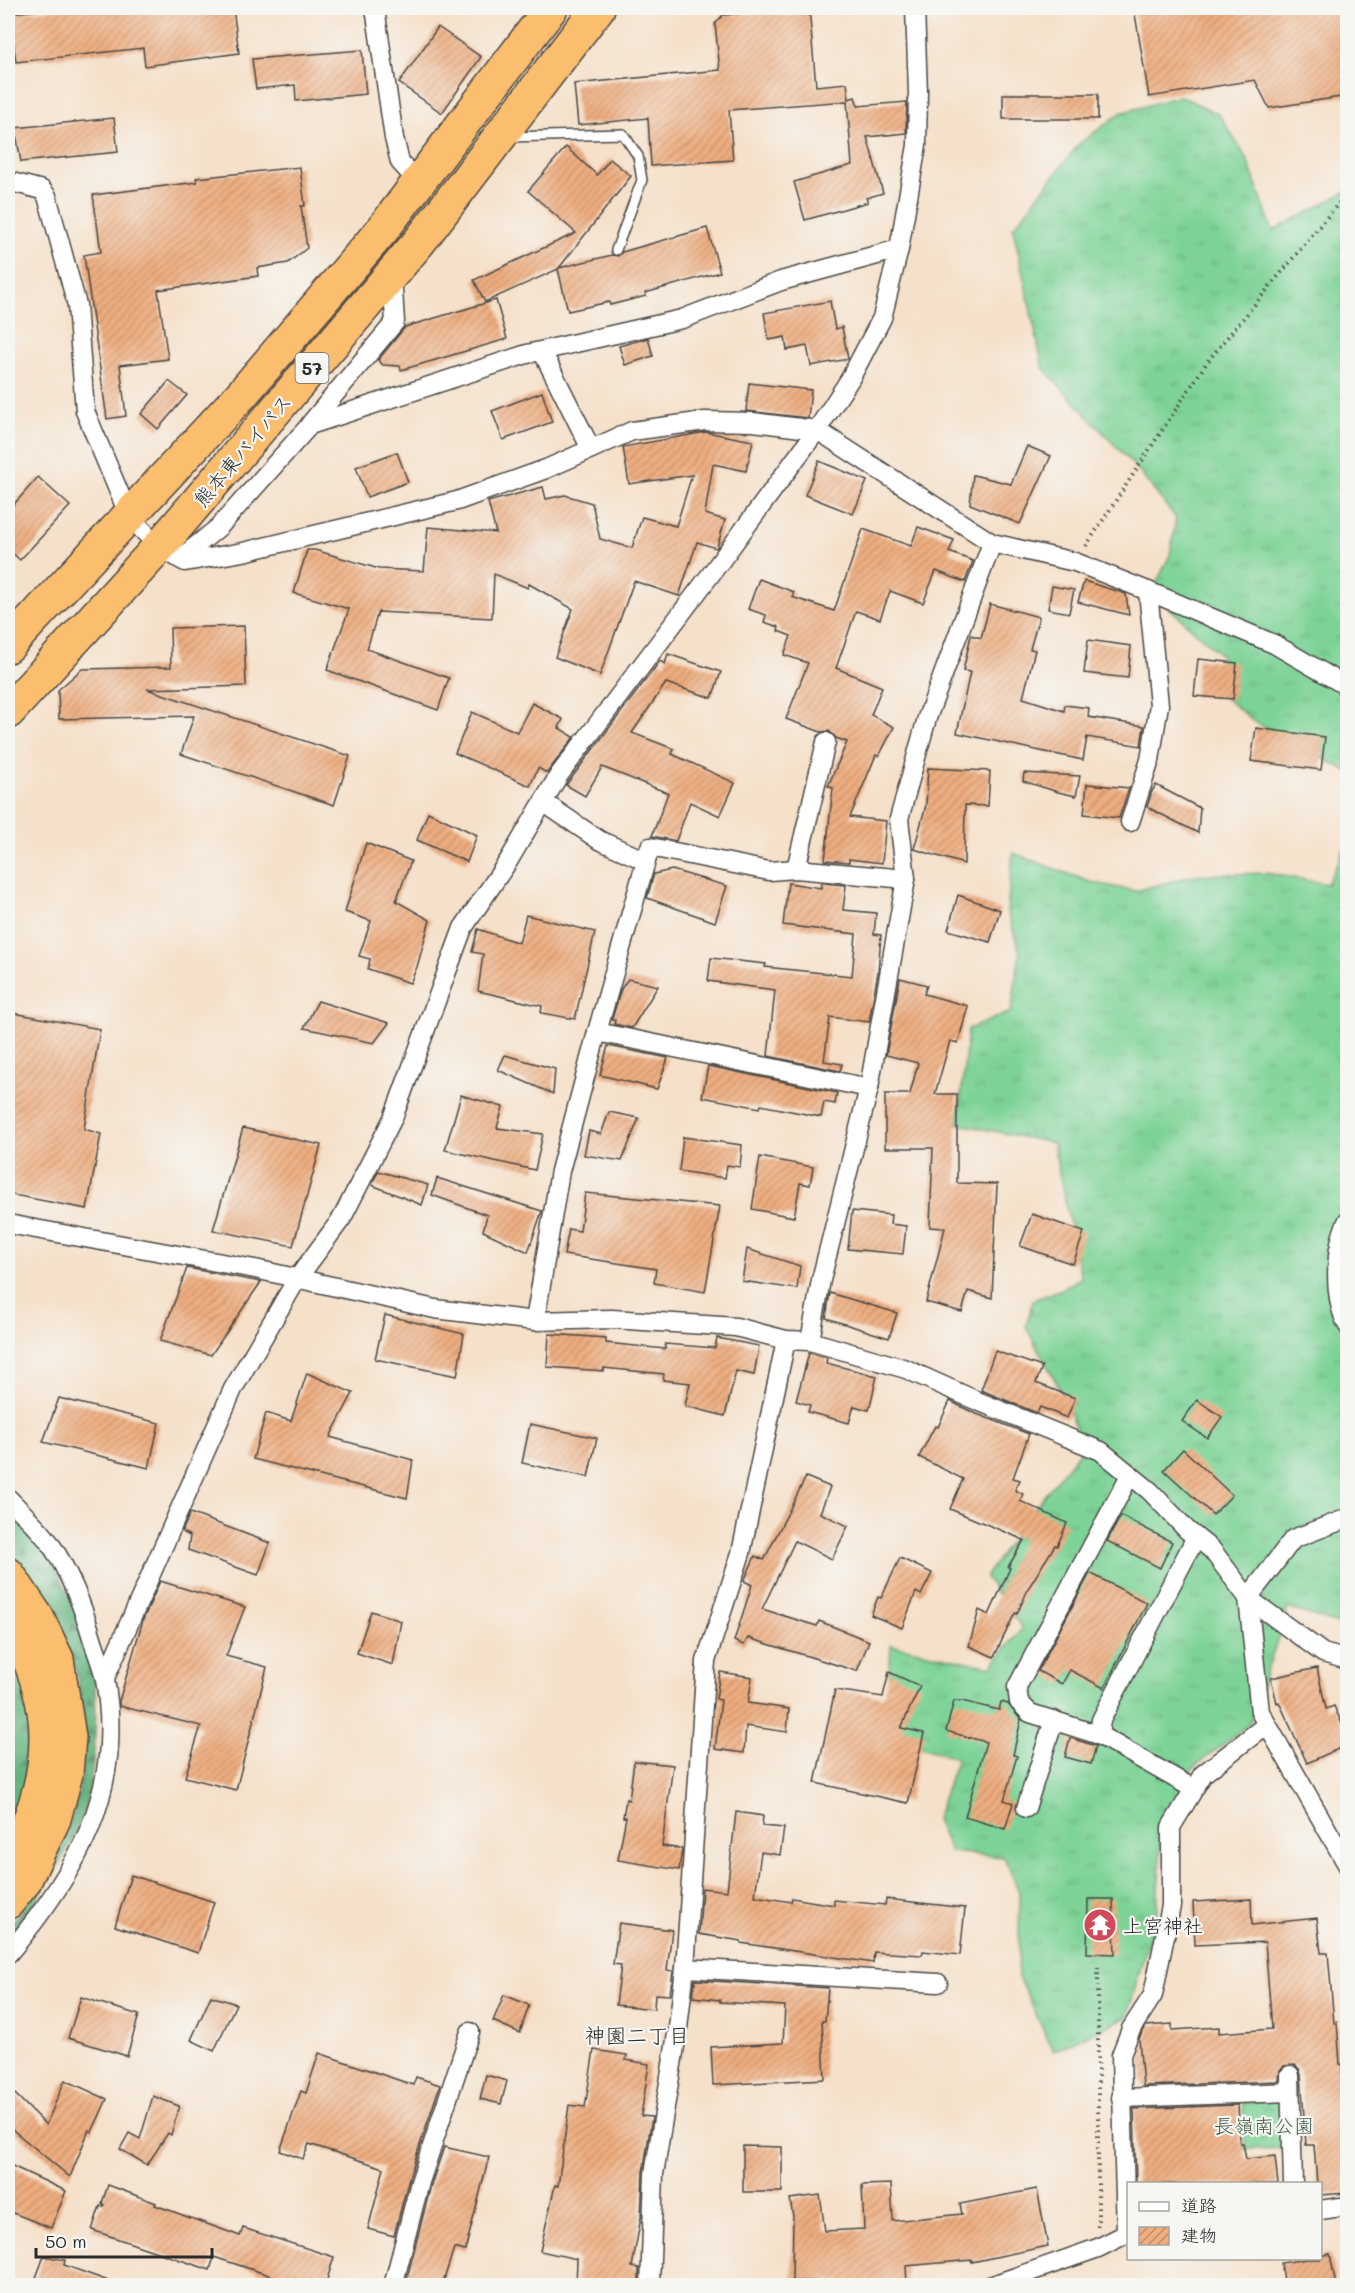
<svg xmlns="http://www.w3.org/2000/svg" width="1355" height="2293" font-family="Mali,'Klee One',sans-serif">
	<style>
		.grass { fill: url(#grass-tufts); stroke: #547f61; stroke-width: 1.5 }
		.forest { fill: url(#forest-firs); stroke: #487056; stroke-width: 1.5 }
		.building { fill: url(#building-hatch) }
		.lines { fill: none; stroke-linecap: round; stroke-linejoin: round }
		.lane-casing { stroke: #494643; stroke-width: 12 }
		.street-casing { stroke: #494643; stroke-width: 21 }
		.highway-casing { stroke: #494643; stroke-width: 36 }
		.path { stroke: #494643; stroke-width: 4; stroke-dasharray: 1.5 4.5; stroke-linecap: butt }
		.lane { stroke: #fff; stroke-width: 9 }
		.street { stroke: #fff; stroke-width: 18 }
		.highway { stroke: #fbbe6e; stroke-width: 33 }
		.labels { text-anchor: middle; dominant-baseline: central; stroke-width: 4.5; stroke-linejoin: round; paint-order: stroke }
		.shield { fill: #f6f6f2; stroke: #686867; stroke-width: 1.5 }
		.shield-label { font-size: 18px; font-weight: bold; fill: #2b2b2b }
		.street-label { font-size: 20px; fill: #2b2b2b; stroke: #f6f6f2 }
		.poi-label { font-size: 20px; fill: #2b2b2b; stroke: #f6f6f2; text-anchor: start }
		.park-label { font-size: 20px; fill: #445d4b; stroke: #f6f6f2 }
		.neighbourhood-label { font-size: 21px; fill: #2b2b2b; stroke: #f6f6f2 }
	</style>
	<defs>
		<pattern id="grass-tufts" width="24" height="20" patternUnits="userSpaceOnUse" patternTransform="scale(1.5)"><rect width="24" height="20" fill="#7dd397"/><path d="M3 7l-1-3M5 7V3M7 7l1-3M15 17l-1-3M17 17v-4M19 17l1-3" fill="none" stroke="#6cb582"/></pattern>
		<pattern id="forest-firs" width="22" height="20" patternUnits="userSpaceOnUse" patternTransform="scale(1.5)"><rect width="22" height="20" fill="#66b580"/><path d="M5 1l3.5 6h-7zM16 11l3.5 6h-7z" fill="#549369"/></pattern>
		<pattern id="building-hatch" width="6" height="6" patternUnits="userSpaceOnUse" patternTransform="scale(1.5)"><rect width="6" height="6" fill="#efae80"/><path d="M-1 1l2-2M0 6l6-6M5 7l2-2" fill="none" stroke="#c28e69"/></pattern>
	</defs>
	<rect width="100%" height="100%" fill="#f6f6f2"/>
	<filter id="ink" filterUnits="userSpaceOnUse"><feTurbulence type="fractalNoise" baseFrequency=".0167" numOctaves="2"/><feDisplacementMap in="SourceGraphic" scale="12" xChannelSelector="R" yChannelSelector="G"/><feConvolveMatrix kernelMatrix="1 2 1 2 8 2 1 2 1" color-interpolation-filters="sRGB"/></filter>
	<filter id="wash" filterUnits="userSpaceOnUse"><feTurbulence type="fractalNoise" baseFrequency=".008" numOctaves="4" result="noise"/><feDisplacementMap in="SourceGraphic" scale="24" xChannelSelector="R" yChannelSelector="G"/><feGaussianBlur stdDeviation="1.35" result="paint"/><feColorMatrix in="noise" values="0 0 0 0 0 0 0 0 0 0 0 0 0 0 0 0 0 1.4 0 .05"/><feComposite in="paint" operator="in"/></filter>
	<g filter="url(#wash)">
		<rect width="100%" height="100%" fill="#f5e0c9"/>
		<g class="grass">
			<polygon points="1180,96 1219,114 1247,159 1273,231 1347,191 1347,771 1258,724 1222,696 1221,655 1152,592 1170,555 1176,518 1137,469 1043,368 1013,228 1079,144 1121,113"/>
			<polygon points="1347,844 1347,1627 1288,1608 1249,1724 1193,1768 1162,1829 1157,1909 1127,2017 1053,2051 1018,1975 1020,1894 1004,1857 950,1852 936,1819 957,1758 885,1736 891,1645 991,1667 1022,1628 985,1577 1039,1502 1083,1447 1061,1391 1026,1327 1033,1300 1062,1289 1081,1278 1053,1143 958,1124 968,1029 1011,1012 1020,952 1007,911 1013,853 1090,882 1135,891 1195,875 1267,873 1327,884"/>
			<polygon points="1284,2100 1285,2148 1245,2149 1243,2102"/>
		</g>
		<g class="forest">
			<path d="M8 1513C31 1533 53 1560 66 1588 72 1601 76 1615 80 1627 84 1639 90 1650 92 1662 99 1704 96 1776 82 1817 71 1849 31 1913 8 1937V1927C28 1903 48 1877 61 1847 106 1748 84 1627 8 1550Z"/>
			<polygon points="8,1640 22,1665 34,1734 31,1778 8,1839"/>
		</g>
		<g id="blocks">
			<g class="building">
				<polygon points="68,8 233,8 239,53 145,66 143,48 16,62 9,13"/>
				<polygon points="809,8 816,86 847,83 849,99 855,97 858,106 907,102 906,133 867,137 883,193 866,198 868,202 805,220 794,182 852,165 847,101 729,110 733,160 651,166 648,118 578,125 574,84 720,70 715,24 723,15"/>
				<polygon points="1134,8 1344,8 1347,28 1347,96 1269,108 1255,80 1149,97"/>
				<polygon points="438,27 481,57 442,113 399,83"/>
				<polygon points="362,50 366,94 296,101 295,85 256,89 252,59"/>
				<rect x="1003" y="94" width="95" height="25"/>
				<polygon points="114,118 118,152 21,162 15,128"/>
				<polygon points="566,147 597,175 610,159 631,176 559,268 612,255 618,256 622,252 707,228 720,272 645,293 646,296 610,305 609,302 568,311 558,269 485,302 474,280 576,233 528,191"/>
				<polygon points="300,167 305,206 301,206 307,248 288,263 257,268 258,276 158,290 168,359 120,365 126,416 107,419 84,255 101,252 93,195 197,182 196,178"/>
				<polygon points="496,300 507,339 401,370 400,366 383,365 378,360 405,327"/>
				<polygon points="830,301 835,329 842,327 848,359 811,366 807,346 787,350 785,337 769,340 764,313"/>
				<polygon points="648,338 653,356 625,365 619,346"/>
				<polygon points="169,381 187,395 158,429 141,414"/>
				<polygon points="749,383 811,390 808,418 746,411"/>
				<polygon points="542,392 552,422 503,440 492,411"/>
				<polygon points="706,432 753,441 746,471 713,464 705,514 725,520 717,547 716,548 697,542 679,596 634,581 600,675 555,657 573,609 529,584 528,588 494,574 492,618 378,612 367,649 449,678 438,710 327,670 349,609 294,593 307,550 315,550 379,569 424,571 428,527 496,533 488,502 543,487 546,499 565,495 592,503 600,539 632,548 642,517 676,526 692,475 629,484 623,447"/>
				<polygon points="1027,446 1051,456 1020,524 970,504 973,475 1011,484"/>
				<polygon points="397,452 408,482 367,497 356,467"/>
				<polygon points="819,461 867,481 853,514 805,495"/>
				<polygon points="38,477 70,506 20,560 8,549 8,511"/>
				<polygon points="918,527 954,540 949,552 973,561 965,582 936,571 923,603 890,591 880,619 856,611 836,668 882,687 871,715 894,727 879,756 876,755 850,817 886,821 882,863 849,859 849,862 825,860 833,788 828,786 847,742 836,738 829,731 821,732 786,719 808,663 784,655 791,636 778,631 779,627 764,622 766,615 748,609 759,579 794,592 792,597 834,611 863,529 911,546"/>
				<polygon points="1084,581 1126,594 1129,615 1078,602"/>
				<polygon points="1052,586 1074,590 1069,613 1048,609"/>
				<polygon points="990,604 1039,617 1030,649 1035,650 1023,698 1064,711 1065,705 1089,708 1088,717 1144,726 1141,746 1087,737 1083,760 957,733 970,672 963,671 971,635 981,638"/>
				<polygon points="244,626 246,686 147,689 350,756 334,805 181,754 194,716 59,719 58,690 82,669 171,667 170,628"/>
				<polygon points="1088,640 1131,646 1128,678 1084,673"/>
				<polygon points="668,654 721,672 712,698 666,683 632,733 674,749 672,754 735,783 720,816 690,802 676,841 652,836 668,793 602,767 585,796 566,785 660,661 665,664"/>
				<polygon points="1198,659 1237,663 1233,699 1194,696"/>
				<polygon points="532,703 563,719 559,728 574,737 547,773 538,768 530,786 455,753 472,712 517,732"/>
				<polygon points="1256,728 1325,737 1321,770 1251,761"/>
				<polygon points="928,768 990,771 988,806 965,805 964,864 914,849 926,805"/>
				<polygon points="1024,773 1080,776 1076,796 1058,792 1023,781"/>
				<polygon points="1087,784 1129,788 1119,818 1084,814"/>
				<polygon points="1156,785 1200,808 1198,833 1147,807 1152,791"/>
				<polygon points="428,812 477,835 467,862 417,840"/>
				<polygon points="366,843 411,861 396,901 430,920 417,967 410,983 368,969 370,959 359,956 371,921 345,912"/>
				<polygon points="672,870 727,886 715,922 647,898 654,874"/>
				<polygon points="788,883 821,888 822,883 846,885 843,910 876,913 874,934 881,935 878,972 869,1022 830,1017 824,1061 842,1064 840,1071 768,1056 775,990 708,981 711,958 766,964 765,967 852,976 856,934 783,925"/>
				<polygon points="958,895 1000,910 990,942 948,930"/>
				<polygon points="526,915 595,932 575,1019 541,1013 542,1006 478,991 483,954 472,952 478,929 519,943"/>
				<polygon points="900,978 927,985 924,994 968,1006 958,1043 950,1041 935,1094 957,1094 957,1183 997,1184 992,1298 968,1291 962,1312 926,1302 945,1228 930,1227 933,1148 885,1148 885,1094 910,1094 918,1063 886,1055"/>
				<polygon points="628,979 658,986 632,1028 614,1024 615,1020 612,1019 621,989"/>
				<polygon points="318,1001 389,1023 374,1043 304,1028"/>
				<polygon points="8,1012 100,1029 84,1129 101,1134 87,1209 8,1194"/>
				<polygon points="608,1046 668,1058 657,1089 600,1075"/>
				<polygon points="505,1055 555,1069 553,1094 498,1070"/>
				<polygon points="708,1066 837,1093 835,1104 824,1102 821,1117 761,1105 760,1108 702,1097"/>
				<polygon points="461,1095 503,1107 497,1128 543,1134 535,1170 445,1150"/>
				<polygon points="609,1112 639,1118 622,1161 584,1155 589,1131 601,1134"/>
				<polygon points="243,1128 321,1145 293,1246 213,1230"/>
				<polygon points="683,1137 742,1145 740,1167 727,1165 725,1178 679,1171"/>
				<polygon points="760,1157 813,1167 810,1185 800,1183 794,1217 752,1209"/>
				<polygon points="378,1171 428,1185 422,1205 372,1185"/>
				<polygon points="437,1178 542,1211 528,1252 483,1231 487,1215 432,1195"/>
				<polygon points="585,1193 720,1206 705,1292 654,1283 656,1269 564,1255 569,1229 580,1231"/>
				<polygon points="852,1211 891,1215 890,1224 906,1226 903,1254 848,1249"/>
				<polygon points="1032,1214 1084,1232 1073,1264 1020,1246"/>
				<polygon points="747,1249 800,1266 797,1289 742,1281"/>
				<polygon points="187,1268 261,1282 211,1355 160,1341"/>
				<polygon points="830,1293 897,1313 889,1338 826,1318"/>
				<polygon points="385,1315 464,1334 457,1376 375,1359"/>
				<polygon points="549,1334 606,1338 606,1343 665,1349 665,1344 715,1348 717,1338 759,1346 754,1375 736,1371 725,1416 685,1406 690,1383 663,1380 664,1374 604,1368 604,1371 547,1367"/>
				<polygon points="995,1351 1042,1367 1036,1383 1075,1398 1067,1418 1040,1407 1037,1413 981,1390"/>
				<polygon points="809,1353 827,1358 826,1363 877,1376 869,1410 854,1406 849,1423 808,1412 810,1405 796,1401"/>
				<polygon points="307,1373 353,1393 330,1437 413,1460 407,1498 253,1459 266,1413 291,1421"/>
				<polygon points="59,1398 159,1423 149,1468 43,1442"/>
				<polygon points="1197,1400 1222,1417 1207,1438 1182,1421"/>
				<polygon points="950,1401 974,1413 1029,1434 1013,1478 1020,1480 1015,1490 1023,1494 1020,1501 1067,1523 1057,1546 1055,1545 1029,1587 1017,1614 1015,1613 994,1657 969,1646 979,1610 989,1615 1010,1568 1008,1567 1024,1540 950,1509 963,1479 919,1457 935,1426 938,1427"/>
				<polygon points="530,1424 597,1438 588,1477 522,1463"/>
				<polygon points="1183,1449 1232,1495 1213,1515 1164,1470"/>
				<polygon points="806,1477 830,1487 820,1513 848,1526 832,1559 795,1541 762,1609 817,1626 819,1621 869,1641 857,1671 748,1638 744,1645 734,1641 752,1585 744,1581 745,1579 755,1556 764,1560"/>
				<polygon points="190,1513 270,1543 258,1575 188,1550 190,1536 182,1532"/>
				<polygon points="1121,1516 1172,1542 1160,1568 1107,1541"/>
				<polygon points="900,1558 932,1573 921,1595 916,1592 902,1628 871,1615 878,1597 881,1598"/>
				<polygon points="1090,1573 1147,1603 1104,1688 1070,1670 1062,1684 1038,1671"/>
				<polygon points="160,1581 245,1607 226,1656 267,1667 236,1790 185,1777 201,1726 119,1706 119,1701 143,1620"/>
				<polygon points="371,1611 401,1621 393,1665 357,1653"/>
				<polygon points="1317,1668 1326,1709 1334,1706 1347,1735 1347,1745 1307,1763 1279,1702 1277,1703 1271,1678"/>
				<polygon points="720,1672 752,1677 748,1703 789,1709 787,1732 746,1726 744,1753 715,1749 721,1700 716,1699"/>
				<polygon points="889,1672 920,1686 901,1728 924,1733 908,1803 815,1783 835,1690 883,1697"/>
				<polygon points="954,1701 962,1701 999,1710 1001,1702 1008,1704 1021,1720 1013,1755 1017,1756 1004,1800 1013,1803 1005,1829 965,1817 986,1742 946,1731"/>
				<polygon points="1070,1738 1096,1746 1091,1764 1065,1757"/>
				<polygon points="634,1761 673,1765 662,1846 682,1849 679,1870 618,1860 626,1817 623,1817 626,1799 629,1800"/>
				<polygon points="736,1812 763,1816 762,1826 784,1828 780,1855 761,1852 755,1896 791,1902 792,1898 834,1905 834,1900 885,1905 886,1899 965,1908 960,1955 923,1951 922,1955 874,1952 873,1963 741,1943 741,1941 699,1934 702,1888 727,1891"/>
				<polygon points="131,1875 214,1902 198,1953 115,1926"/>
				<polygon points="1088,1899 1113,1899 1115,1954 1087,1953"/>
				<polygon points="1251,1899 1252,1925 1317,1918 1321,1953 1328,1953 1334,2023 1337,2022 1340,2064 1342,2064 1344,2111 1346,2111 1347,2193 1320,2195 1320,2184 1317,2184 1314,2145 1306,2145 1301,2075 1299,2069 1295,2065 1284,2066 1280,2070 1279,2081 1143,2086 1139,2038 1146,2026 1172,2024 1172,2030 1219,2027 1219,2033 1272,2029 1265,1942 1195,1945 1193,1902"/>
				<polygon points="619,1923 672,1930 667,1970 673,1971 670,1995 655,1994 654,2009 616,2005 621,1965 613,1964"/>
				<polygon points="695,1980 828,1988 825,2021 822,2021 825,2079 713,2085 711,2047 783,2043 785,2006 720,2002 720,2000 693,1997"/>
				<polygon points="504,1995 529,2005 520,2033 493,2021"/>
				<polygon points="211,1996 236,2004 214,2051 191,2040"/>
				<polygon points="81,1997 139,2015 127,2056 68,2038"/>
				<polygon points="594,2050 627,2055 626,2060 649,2064 641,2116 652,2117 643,2172 641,2217 632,2267 639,2268 639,2286 576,2286 577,2259 540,2251 555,2185 558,2186 569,2105 585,2107"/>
				<polygon points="319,2053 413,2085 416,2077 440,2085 409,2178 394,2236 368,2229 384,2168 309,2144 303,2159 280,2151 301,2091 306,2093"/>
				<polygon points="486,2075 507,2081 501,2104 480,2099"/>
				<polygon points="65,2080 107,2099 92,2132 89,2130 70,2177 8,2126 8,2087 46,2125"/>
				<polygon points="153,2096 179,2106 171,2135 168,2133 147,2165 120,2149 129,2133 140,2139"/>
				<polygon points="1238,2105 1240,2143 1243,2143 1246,2159 1275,2156 1278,2184 1136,2184 1134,2109"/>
				<polygon points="743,2146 782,2147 782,2192 743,2192"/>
				<polygon points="444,2147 489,2157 465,2251 454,2248 442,2286 405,2286 431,2185"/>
				<polygon points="8,2164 66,2191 51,2228 8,2211"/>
				<polygon points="891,2184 893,2221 962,2214 960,2204 1037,2189 1048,2246 972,2262 972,2260 906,2266 907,2286 857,2286 856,2282 792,2281 793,2216 790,2199 820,2195 825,2231 864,2229 862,2185"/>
				<polygon points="108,2185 156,2203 155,2205 240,2236 243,2228 334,2257 325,2286 302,2286 214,2257 210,2270 92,2230 100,2206 103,2207 104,2205 102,2203"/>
				<polygon points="1330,2254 1336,2286 1285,2286 1281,2263 1306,2259 1320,2259 1320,2256"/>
				<polygon points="44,2256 65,2260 64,2265 114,2283 113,2286 33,2286"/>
			</g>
		</g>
	</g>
	<g filter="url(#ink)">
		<use href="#blocks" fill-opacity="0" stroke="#494643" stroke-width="1.5"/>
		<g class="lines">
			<defs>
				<polyline id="lane" points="508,137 623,134 638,156 642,180 616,250"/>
				<g id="street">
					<polyline points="375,8 394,138 400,162 419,183"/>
					<polyline points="8,181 42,190 47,196 77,305 85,411 129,516 159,547 185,562 243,552 457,501 546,469 632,431 705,421 753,422 817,430 992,543 1075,562 1148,591 1274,644 1348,687"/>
					<polyline points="542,351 591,449"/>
					<polyline points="310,424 395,322 392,274"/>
					<polyline points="180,559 219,527 310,425 527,354 682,319 781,281 899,249"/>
					<polyline points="543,802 599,840 646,861"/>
					<polyline points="1130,822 1150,760 1159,705 1148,591"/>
					<polyline points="796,869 826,742"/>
					<polyline points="597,1032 650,847 769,871 796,869 906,879"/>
					<path d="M1348 1220C1334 1247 1333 1299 1348 1326"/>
					<polyline points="8,1224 255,1269 435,1309 535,1321 612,1319 736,1327 786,1340 810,1341 906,1369 975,1400 1101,1451 1150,1491 1187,1530 1212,1550 1248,1598 1323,1653 1348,1660"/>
					<polyline points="535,1321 560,1171 597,1032 869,1088"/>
					<polyline points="810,1341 821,1280 869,1088 906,879 899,819 927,718 992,543"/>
					<polyline points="1130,1475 1017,1687 1019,1702 1030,1713 1099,1735 1194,1789"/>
					<path d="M8 1498C22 1513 40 1528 51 1545 71 1574 83 1607 93 1641 97 1654 103 1667 105 1680 125 1790 77 1873 8 1954"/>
					<polyline points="1348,1518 1293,1539 1248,1598 1260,1712 1348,1866"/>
					<polyline points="105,1678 233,1389 297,1279 342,1218 393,1118 463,928 509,860 559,775 711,574 817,430 850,379 882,318 899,249 917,145 918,93 915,8"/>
					<polyline points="1099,1735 1101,1720 1196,1537"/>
					<polyline points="1026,1808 1054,1720"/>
					<polyline points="685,1968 938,1983"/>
					<polyline points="1290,2075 1293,2184"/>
					<polyline points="1121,2098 1290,2092"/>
					<polyline points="1320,2210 1348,2206"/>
					<polyline points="1126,2233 1121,2055 1131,2029 1153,1995 1171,1906 1171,1827 1203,1774 1266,1725"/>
					<polyline points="393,2286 420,2182 470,2032"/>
					<polyline points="650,2286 654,2174 678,2028 685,1968 706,1661 741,1553 786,1340"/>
					<polyline points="990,2286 1098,2248 1128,2233"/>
				</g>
				<g id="highway">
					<polyline points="8,646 242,394 383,229 551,8"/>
					<polyline points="8,712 159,547 419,242 598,8"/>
					<polyline points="8,1574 37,1617 57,1659 69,1737 66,1774 54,1819 24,1882 8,1902"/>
					<path d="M8 1615C46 1684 59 1740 31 1816 26 1828 23 1843 15 1854"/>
				</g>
			</defs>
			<use href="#lane" class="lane-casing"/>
			<use href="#street" class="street-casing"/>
			<use href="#highway" class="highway-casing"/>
			<g class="path">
				<polyline points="1086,546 1207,362 1348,192"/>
				<polyline points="1098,2227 1098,1965"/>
			</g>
			<use href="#lane" class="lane"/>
			<use href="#street" class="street"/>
			<use href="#highway" class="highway"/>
		</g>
	</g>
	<defs>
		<symbol id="temple-disc" viewBox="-11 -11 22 22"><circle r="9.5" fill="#d1495b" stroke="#f6f6f2"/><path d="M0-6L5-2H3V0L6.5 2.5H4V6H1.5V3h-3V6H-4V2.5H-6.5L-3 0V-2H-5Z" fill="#fff"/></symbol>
	</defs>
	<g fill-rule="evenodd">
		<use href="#temple-disc" x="1081" y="1906" width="38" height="38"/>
	</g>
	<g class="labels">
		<rect class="shield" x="295.5" y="353" width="33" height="30" rx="4.5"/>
		<g class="shield-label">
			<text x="312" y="368">57</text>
		</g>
		<g class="street-label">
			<text transform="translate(242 450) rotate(-50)">熊本東バイパス</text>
		</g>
		<g class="poi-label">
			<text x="1123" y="1925">上宮神社</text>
		</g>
		<g class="park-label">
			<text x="1264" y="2125">長嶺南公園</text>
		</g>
		<g class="neighbourhood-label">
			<text x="637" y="2034">神園二丁目</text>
		</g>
	</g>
	<rect width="1355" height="2293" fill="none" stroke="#f6f6f2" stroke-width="30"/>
	<rect x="1127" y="2182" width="195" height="78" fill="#f6f6f2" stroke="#a5a5a2" stroke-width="1.5"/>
	<rect x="1139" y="2202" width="30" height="9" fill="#ffffff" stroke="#a5a5a2" stroke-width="1.5"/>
	<text x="1181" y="2212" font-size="18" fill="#2b2b2b">道路</text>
	<rect x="1139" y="2227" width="30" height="18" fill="url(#building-hatch)" stroke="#a5a5a2" stroke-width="1.5"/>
	<text x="1181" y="2242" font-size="18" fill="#2b2b2b">建物</text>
	<path d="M36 2248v9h176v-9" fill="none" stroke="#2b2b2b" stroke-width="3"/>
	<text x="45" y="2248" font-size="18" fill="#2b2b2b" stroke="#f6f6f2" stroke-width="4.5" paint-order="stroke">50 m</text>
</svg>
